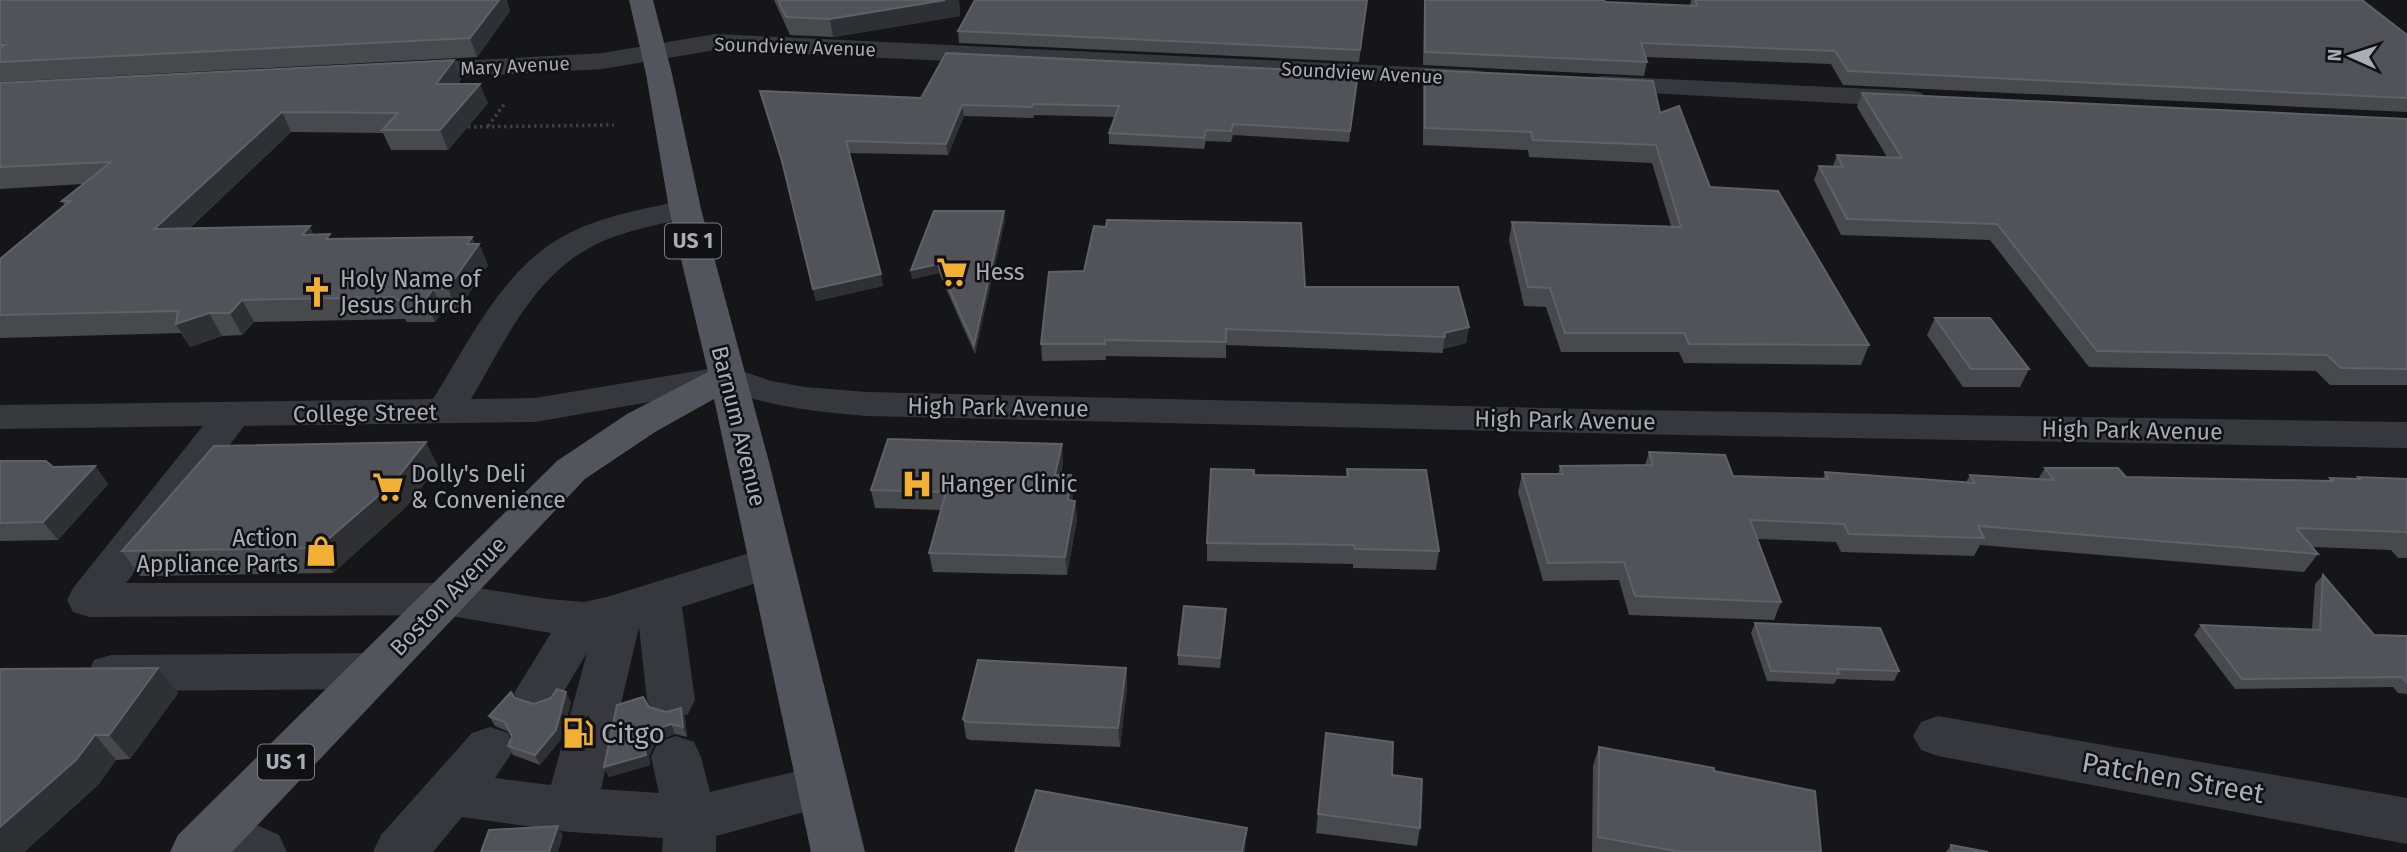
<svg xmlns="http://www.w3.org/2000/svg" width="2407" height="852" font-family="'Fira Sans',sans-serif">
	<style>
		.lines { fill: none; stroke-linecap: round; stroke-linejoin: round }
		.path { stroke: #3d3f44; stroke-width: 3.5; stroke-dasharray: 2.5 3.5; stroke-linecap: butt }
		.minor { fill: #37383d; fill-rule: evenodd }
		.major { fill: #53555c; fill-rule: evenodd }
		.wall { fill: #47494d }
		.shaded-wall { fill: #2f3033 }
		.building { fill: #525359; stroke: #5f6168; stroke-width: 2 }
		.labels { text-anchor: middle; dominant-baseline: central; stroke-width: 5; stroke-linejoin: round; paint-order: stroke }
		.far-street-label { font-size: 19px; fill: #a8adb8; stroke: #111113 }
		.shield { fill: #111113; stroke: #7b7e86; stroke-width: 2 }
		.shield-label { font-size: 21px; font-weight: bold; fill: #a8adb8 }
		.poi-label { font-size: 23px; fill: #a8adb8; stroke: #111113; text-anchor: start }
		.street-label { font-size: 23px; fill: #a8adb8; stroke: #111113 }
		.near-poi-label { font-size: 28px; fill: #a8adb8; stroke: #111113; text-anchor: start }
		.near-street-label { font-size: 28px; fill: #a8adb8; stroke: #111113 }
	</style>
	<rect width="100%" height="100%" fill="#161618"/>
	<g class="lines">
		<g class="path">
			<polyline points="488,126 506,102"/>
			<polyline points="468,127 614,125"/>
		</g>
		<g class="minor">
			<polygon points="715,34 1475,70 1484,72 1488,78 1484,84 1475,86 715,50 603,69 404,80 395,78 391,72 395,66 404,64 603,53"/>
			<polygon points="1602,76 1912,91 1922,93 1926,99 1922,105 1912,107 1593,90 1589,84 1593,78"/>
			<path d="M685 200 696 202 701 209 696 216C658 225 617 231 584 251 530 283 502 347 471 399L535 398 727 366 771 381 805 387 866 392 1628 410 2407 422V448L1628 434 866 416C817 412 770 407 724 389L535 422 244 426 126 583H445L548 599 584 602 607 597 772 546 787 551 794 562 787 573 682 607 695 700 688 714 671 719 654 714 647 700 639 627 601 789 659 793 651 757 658 742 676 736 694 742 701 757 710 792 823 765 841 772 848 787 841 802 716 836V852H662L663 838 570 832 462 817 433 852H373L381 835 472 733 490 727 508 733 515 748 495 778 551 785 587 653 555 706 538 712 521 706 514 693 551 633 445 615 89 617 73 612 67 600 73 588 203 426 0 429V405L433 399C468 344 502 270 562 237 599 216 644 209 685 200Z"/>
			<polygon points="375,653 392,658 398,671 392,684 375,689 111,691 94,686 88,673 94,660 111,655"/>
			<polygon points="1938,716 2407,798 2407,844 1938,756 1921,750 1913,736 1921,722"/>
			<polygon points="218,808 279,835 287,852 209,852 199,847 192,831 199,815"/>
		</g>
		<polygon class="major" points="629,0 653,0 672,74 701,209 769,462 865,852 811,852 714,399 655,432 585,479 232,852 170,852 178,835 557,461 627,414 708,372 669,209 646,74"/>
	</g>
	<g class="wall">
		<polygon points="0,0 507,2 510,11 477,57 0,82"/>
		<polygon points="774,0 959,0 960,16 833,37 790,35"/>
		<polygon points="1367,0 1359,62 959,43 958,31"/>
		<polygon points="1424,0 1604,0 1605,2 1690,6 1691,0 2362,0 2407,35 2407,112 1843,85 1831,64 1646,57 1647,62 1644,76 1423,65"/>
		<polygon points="454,60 461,79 458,84 488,103 448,150 391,150 383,133 291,132 190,228 314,234 333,239 472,237 475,244 479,244 488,265 457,311 443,311 435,322 407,322 405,319 254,322 242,335 222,336 190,347 181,333 0,338 0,259 65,206 62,201 83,184 0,189 0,83"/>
		<polygon points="1425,70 1660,113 1710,187 1869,345 1861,365 1684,363 1679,352 1561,352 1546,307 1524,306 1509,240 1512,222 1671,226 1652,163 1529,157 1528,150 1423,145 1423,87"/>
		<polygon points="1357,83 1349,142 1233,135 1231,142 1206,141 1204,149 1109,144 1109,133 1115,117 1034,115 1033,118 964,116 948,155 849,153 883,286 816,301 785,173 760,91 921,98"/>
		<polygon points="1862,93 2407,119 2407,385 2330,385 2316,371 2089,367 1990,240 1841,235 1814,180 1819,166 1833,166 1837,155 1887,157 1857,107"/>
		<polygon points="1005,220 975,354 939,273 912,279 911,270"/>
		<polygon points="1305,287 1469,327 1466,343 1443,349 1443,353 1226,345 1226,358 1106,356 1106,360 1042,361 1041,344"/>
		<polygon points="1935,318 2029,369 2020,387 1963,387 1927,335"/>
		<polygon points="1649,452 1733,476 1823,479 1825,472 1966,482 1970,475 2038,479 2045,468 2126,477 2328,481 2330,478 2356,479 2358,477 2407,479 2407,558 2398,558 2391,550 2313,547 2318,554 2304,572 1980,545 1974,556 1841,552 1836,542 1757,539 1781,602 1774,620 1629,615 1619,580 1543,581 1518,492 1522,474 1558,474 1560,466 1645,465"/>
		<polygon points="0,461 53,467 95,466 108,484 58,540 0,541"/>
		<polygon points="1063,462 1061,475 1073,494 1072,500 1075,501 1077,519 1067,575 933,572 929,553 941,510 875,508 871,490"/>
		<polygon points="438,466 406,507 333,573 140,576 122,551"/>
		<polygon points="1347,469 1439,551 1436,570 1353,568 1353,564 1207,561 1207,543 1254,475 1346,477"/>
		<polygon points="2323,575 2374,635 2407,636 2407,694 2398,693 2393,687 2235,689 2194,635 2201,625 2312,630 2315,584"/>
		<polygon points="1226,619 1220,668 1178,665 1178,655"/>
		<polygon points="1755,623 1899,671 1894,681 1837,679 1834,684 1767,681 1751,633"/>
		<polygon points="158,668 178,693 130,759 116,760 98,785 24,852 0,852 0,669"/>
		<polygon points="1126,668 1127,687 1120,747 970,740 966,738 963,719"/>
		<polygon points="515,698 534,704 571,702 561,739 540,765 513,755 508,746 512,737 509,732 495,726 489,716"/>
		<polygon points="649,707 666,712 681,708 685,718 687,737 675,734 657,740 649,756 650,765 609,777 604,767"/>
		<polygon points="1326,733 1392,775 1420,828 1417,846 1316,833"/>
		<polygon points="1599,747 1714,771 1821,852 1592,852 1593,766"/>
		<polygon points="1951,845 1988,852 1946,852"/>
	</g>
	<g class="shaded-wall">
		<polygon points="499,0 508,0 507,2 510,11 477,57 470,38"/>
		<polygon points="945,0 959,0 960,16 833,37 830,19"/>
		<polygon points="454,60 461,79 444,104 436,84"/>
		<polygon points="480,84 488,103 448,150 440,130"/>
		<polygon points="962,105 964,116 948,155 946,144"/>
		<polygon points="282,112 291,132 166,250 154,229"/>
		<polygon points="1004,211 1005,220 975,354 974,345"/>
		<polygon points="310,226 320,248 302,235"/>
		<polygon points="472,237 477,248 479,244 488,265 457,311 448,288 467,244"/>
		<polygon points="938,264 939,273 912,279 911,270"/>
		<polygon points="881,274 883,286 816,301 813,289"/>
		<polygon points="433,289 443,311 435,322 425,300"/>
		<polygon points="242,300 254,322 242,335 230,313"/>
		<polygon points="209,313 222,336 190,347 176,324"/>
		<polygon points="1469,327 1466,343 1443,349 1445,337 1444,333"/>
		<polygon points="426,442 438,466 406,507 333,573 318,548"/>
		<polygon points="1062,444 1063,462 1057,493 1055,475"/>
		<polygon points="95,466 108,484 58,540 43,522"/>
		<polygon points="1071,475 1073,494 1069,519 1068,500"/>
		<polygon points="1075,501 1077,519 1067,575 1065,557"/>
		<polygon points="1226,609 1226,619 1220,668 1220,658"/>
		<polygon points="158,668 178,693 130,759 109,735"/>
		<polygon points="1126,668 1127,687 1120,747 1118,728"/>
		<polygon points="566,692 571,702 561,739 540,765 535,755"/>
		<polygon points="681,708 685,718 687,737 683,727"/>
		<polygon points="671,724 675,734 657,740 649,756 650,765 609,777 604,767 644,746 653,730"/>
		<polygon points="95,735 116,760 98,785 24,852 0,852 0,827"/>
		<polygon points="558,826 563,836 558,852 549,852"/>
		<polygon points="1247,828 1245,852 1242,852"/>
	</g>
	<g class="building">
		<polygon points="0,0 499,0 470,38 0,62 0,48 5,45 0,45"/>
		<polygon points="778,0 945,0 830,19 786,17"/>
		<polygon points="975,0 1367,0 1360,50 958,31"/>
		<polygon points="1425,0 1604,0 1605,2 1697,6 1695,0 2362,0 2407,35 2407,98 1848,71 1835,51 1641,43 1647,62 1425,52"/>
		<polygon points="946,53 1358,73 1350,131 1233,124 1231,131 1206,130 1204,138 1109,133 1119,106 1033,104 1032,107 962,105 946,144 846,141 881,274 813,289 782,161 760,91 921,98"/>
		<polygon points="454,60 436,84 480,84 440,130 382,130 398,113 282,112 154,229 310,226 302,235 330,234 326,239 472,237 467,244 479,244 448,288 433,289 425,300 397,300 394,297 242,300 230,313 209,313 176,324 178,311 0,315 0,259 70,201 62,201 111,162 0,167 0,83"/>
		<polygon points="1425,70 1653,81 1660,113 1679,106 1710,187 1778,191 1869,345 1689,344 1684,333 1565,333 1550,288 1528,287 1512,222 1681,227 1656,145 1533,140 1531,132 1425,128"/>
		<polygon points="1862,93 2407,119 2407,369 2341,368 2327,355 2097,351 1997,224 1847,219 1819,166 1843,167 1837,155 1902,158"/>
		<polygon points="934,211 1004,211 974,345 938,264 911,270"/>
		<polygon points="1107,220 1301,223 1305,287 1458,287 1469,327 1444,333 1445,337 1226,329 1226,342 1105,340 1105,344 1041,344 1049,272 1084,271 1094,226 1106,227"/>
		<polygon points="1935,318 1990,318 2029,369 1971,369"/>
		<polygon points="888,439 1062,444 1055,475 1071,475 1068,500 1075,501 1065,557 929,553 946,492 871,490"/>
		<polygon points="426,442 393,483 318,548 122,551 214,446"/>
		<polygon points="1649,452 1725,455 1733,476 1828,479 1825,472 1975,483 1970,475 2054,480 2045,468 2118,468 2126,477 2333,481 2330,478 2360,479 2358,477 2407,479 2407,533 2405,532 2296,528 2318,554 1978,526 1984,538 1849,534 1844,524 1750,520 1781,602 1635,596 1624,562 1548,563 1522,474 1563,474 1560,466 1653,465"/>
		<polygon points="0,461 46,461 53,467 95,466 43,522 0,523"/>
		<polygon points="1211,469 1254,470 1254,475 1348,477 1347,469 1426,470 1439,551 1355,549 1354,545 1207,543"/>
		<polygon points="2323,575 2374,635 2407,636 2407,683 2402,677 2242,679 2201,625 2320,630"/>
		<polygon points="1184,606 1226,609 1220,658 1178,655"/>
		<polygon points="1755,623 1880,628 1899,671 1837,669 1839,674 1771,671"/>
		<polygon points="978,660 1126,668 1118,728 967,722 963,719"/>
		<polygon points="158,668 109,735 95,735 76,760 0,827 0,669"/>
		<polygon points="557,689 566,692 556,730 535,755 508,746 512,737 505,722 489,716 511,692 515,698 534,704 551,698"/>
		<polygon points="643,697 649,707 666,712 681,708 683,727 671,724 653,730 644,746 646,755 604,767 617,705"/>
		<polygon points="1326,733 1393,742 1392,775 1422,779 1420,828 1318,814"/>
		<polygon points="1599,747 1714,768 1714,771 1815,791 1821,852 1681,852 1598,837"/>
		<polygon points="1036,790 1247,828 1242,852 1015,852"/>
		<polygon points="558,826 549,852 481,852 489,830"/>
		<polygon points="1951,845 1988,852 1952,852"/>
	</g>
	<defs>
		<symbol id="supermarket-bare" viewBox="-9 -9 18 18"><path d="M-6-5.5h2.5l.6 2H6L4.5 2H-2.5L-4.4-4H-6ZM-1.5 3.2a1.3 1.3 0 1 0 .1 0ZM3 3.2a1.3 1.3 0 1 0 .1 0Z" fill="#f2b134" stroke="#111113" stroke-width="2.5" paint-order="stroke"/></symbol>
		<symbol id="church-bare" viewBox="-9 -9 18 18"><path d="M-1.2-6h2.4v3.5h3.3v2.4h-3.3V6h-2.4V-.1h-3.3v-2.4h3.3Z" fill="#f2b134" stroke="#111113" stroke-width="2.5" paint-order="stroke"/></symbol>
		<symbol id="hospital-bare" viewBox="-9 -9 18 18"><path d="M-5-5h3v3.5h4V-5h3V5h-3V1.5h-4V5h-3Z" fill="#f2b134" stroke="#111113" stroke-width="2.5" paint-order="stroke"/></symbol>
		<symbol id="shop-bare" viewBox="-9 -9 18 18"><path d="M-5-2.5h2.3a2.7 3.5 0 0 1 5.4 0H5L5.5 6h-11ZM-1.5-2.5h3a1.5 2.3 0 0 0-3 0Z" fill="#f2b134" stroke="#111113" stroke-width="2.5" paint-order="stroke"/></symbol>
		<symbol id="fuel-bare" viewBox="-9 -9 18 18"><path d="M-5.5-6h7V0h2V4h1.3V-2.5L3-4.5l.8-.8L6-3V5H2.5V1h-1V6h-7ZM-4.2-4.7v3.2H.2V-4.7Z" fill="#f2b134" stroke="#111113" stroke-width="2.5" paint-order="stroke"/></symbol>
	</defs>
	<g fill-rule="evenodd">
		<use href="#supermarket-bare" x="930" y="250" width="44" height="44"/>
		<use href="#church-bare" x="295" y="270" width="44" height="44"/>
		<use href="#hospital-bare" x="895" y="462" width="44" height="44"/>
		<use href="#supermarket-bare" x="366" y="465" width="44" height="44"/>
		<use href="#shop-bare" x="299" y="529" width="44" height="44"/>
		<use href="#fuel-bare" x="556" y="711" width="44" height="44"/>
	</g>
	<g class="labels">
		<g class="far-street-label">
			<text transform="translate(795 47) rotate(2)">Soundview Avenue</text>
			<text transform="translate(515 66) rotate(-3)">Mary Avenue</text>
			<text transform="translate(1362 73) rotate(3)">Soundview Avenue</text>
		</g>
		<g class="shield">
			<rect x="665" y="223.5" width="56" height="35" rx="5"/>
			<rect x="258" y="744.5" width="56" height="35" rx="5"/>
		</g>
		<g class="shield-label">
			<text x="693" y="241">US 1</text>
			<text x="286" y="762">US 1</text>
		</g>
		<g class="poi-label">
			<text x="975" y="272">Hess</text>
			<text x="340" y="279">Holy Name of<tspan x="340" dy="26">Jesus Church</tspan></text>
			<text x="411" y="474">Dolly's Deli<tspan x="411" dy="26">&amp; Convenience</tspan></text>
			<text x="940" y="484">Hanger Clinic</text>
			<text x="298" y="538" text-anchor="end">Action<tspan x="298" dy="26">Appliance Parts</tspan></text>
		</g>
		<g class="street-label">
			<text transform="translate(998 407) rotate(1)">High Park Avenue</text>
			<text transform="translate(365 413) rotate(-1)">College Street</text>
			<text transform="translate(1565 420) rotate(1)">High Park Avenue</text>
			<text transform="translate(739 426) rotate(76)">Barnum Avenue</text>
			<text transform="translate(2132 430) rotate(1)">High Park Avenue</text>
			<text transform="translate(448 596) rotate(-46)">Boston Avenue</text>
		</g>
		<g class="near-poi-label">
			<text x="601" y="733">Citgo</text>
		</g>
		<g class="near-street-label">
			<text transform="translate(2173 778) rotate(10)">Patchen Street</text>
		</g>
	</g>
	<g transform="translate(2351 56) rotate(273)" stroke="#111113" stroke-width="5" paint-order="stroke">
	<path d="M0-5L12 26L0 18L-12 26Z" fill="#a8adb8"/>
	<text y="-10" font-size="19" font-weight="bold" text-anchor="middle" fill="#a8adb8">N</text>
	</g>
</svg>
